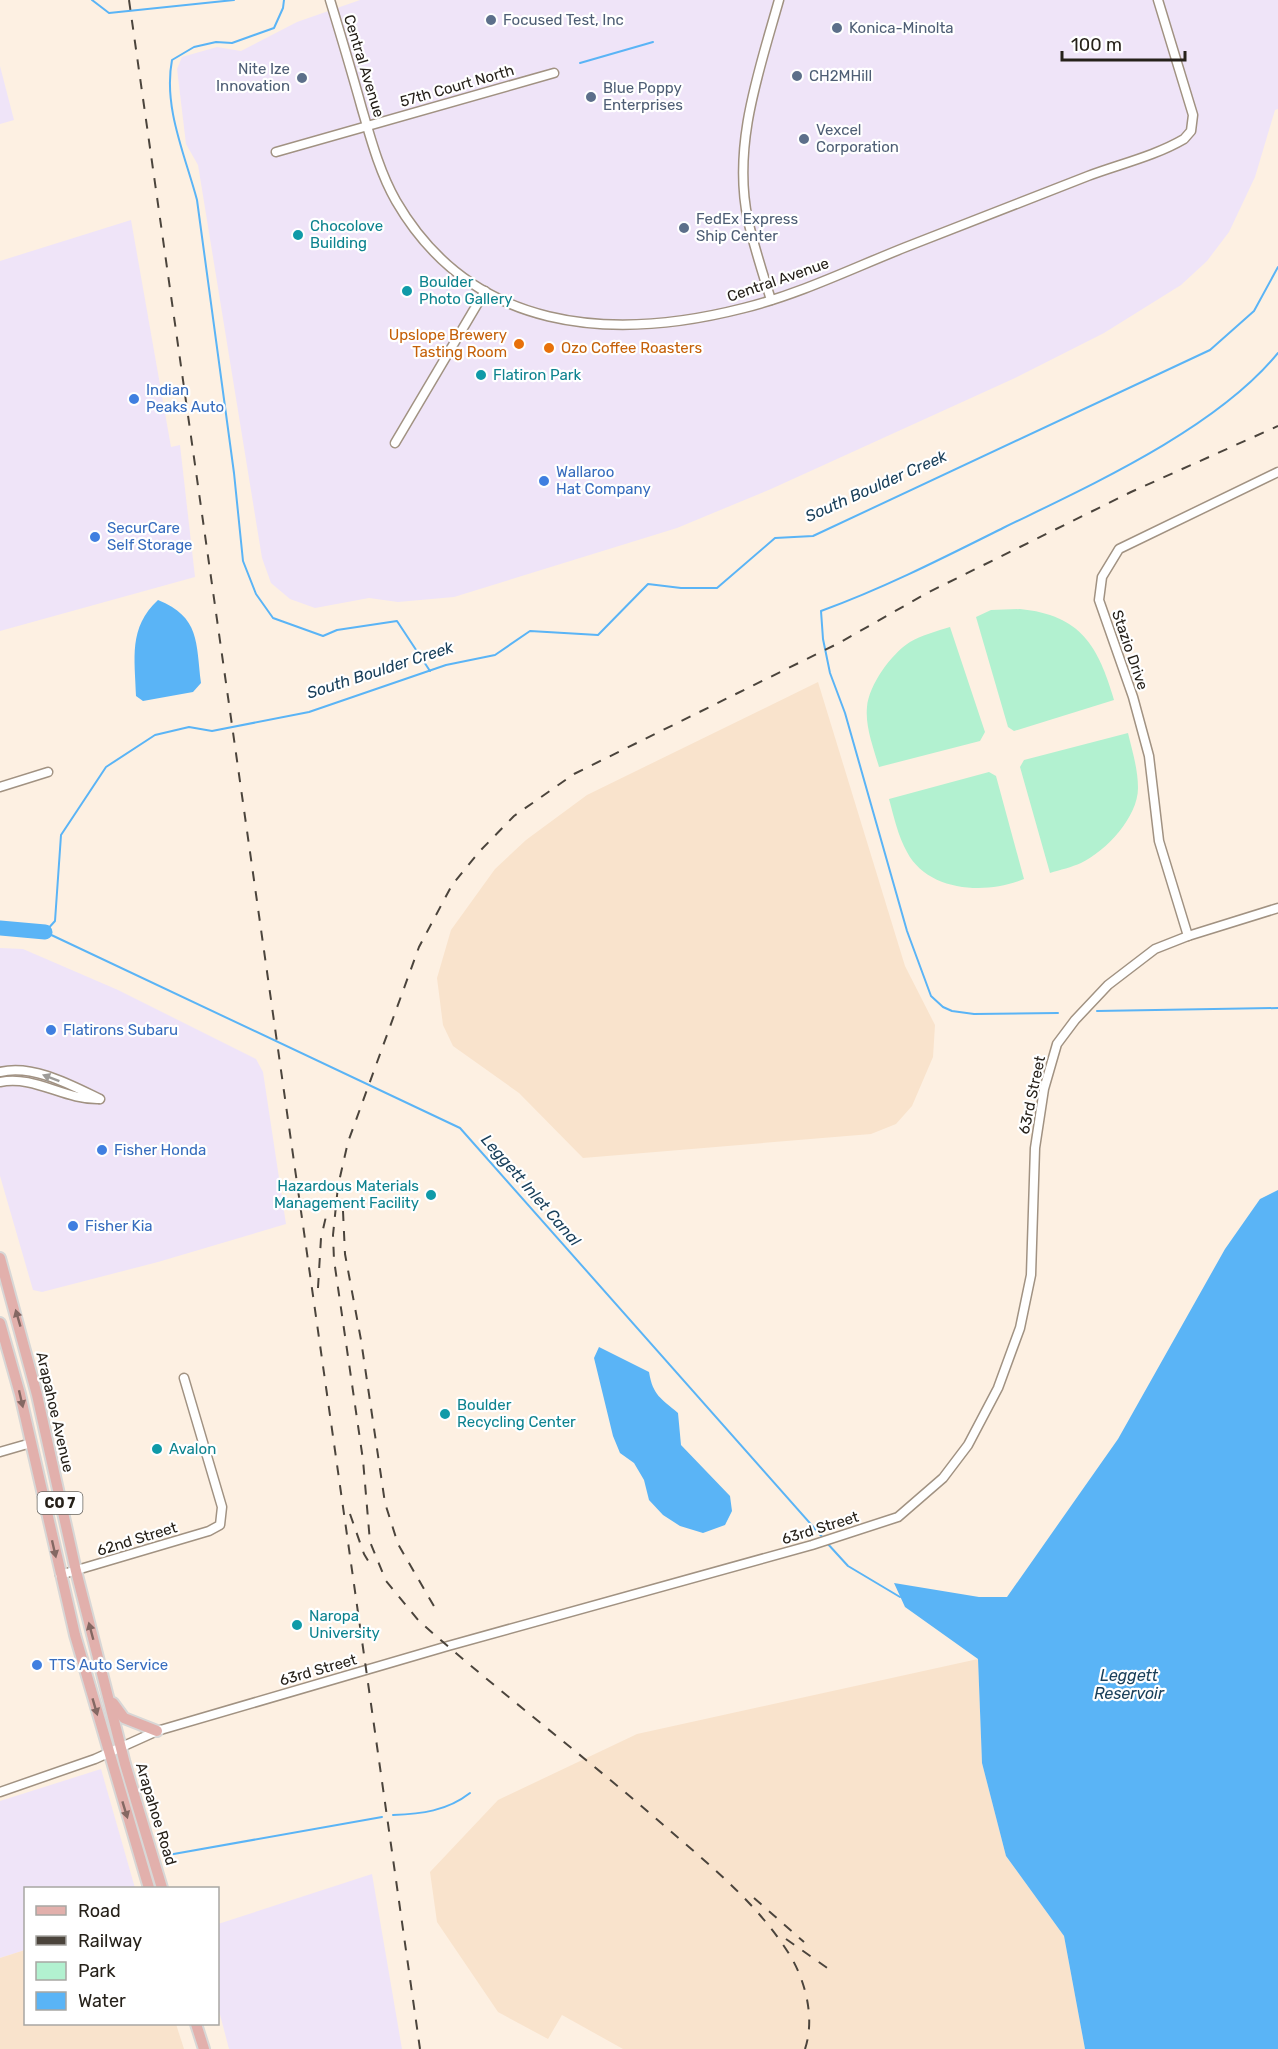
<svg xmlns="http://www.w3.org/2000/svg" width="1278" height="2049" font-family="Rubik,sans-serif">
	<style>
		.commercial { fill: #efe4f8 }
		.built { fill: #f9e3cc }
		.green { fill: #b2f1d0 }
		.water { fill: #5ab4f6 }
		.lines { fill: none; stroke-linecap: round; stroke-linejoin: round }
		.stream { stroke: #5ab4f6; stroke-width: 2 }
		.river { stroke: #5ab4f6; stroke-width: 15 }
		.minor-casing { stroke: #a19282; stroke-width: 11 }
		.major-casing { stroke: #d8d7d6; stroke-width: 14 }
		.minor { stroke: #fff; stroke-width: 8 }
		.major { stroke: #e2b0ac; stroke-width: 10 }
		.rail { stroke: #4b443c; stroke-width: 2; stroke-dasharray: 10 10; stroke-linecap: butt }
		.oneway { fill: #9d9b98 }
		.oneway2 { fill: #846863 }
		.service-dot { fill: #5c6f8a; stroke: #fff; stroke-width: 2 }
		.culture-dot { fill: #0f9aa8; stroke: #fff; stroke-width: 2 }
		.food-dot { fill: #e8710a; stroke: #fff; stroke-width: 2 }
		.shop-dot { fill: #3f7fe0; stroke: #fff; stroke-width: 2 }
		.labels { text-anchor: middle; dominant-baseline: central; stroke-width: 4.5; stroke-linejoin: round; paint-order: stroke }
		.shield { fill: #fff; stroke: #67645f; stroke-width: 1.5 }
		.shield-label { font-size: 14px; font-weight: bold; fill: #26211a }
		.service-label { font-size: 15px; fill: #4e5e75; stroke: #fff; text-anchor: start }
		.street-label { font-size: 15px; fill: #26211a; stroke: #fff }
		.culture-label { font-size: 15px; fill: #0d838f; stroke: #fff; text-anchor: start }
		.food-label { font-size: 15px; fill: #c56008; stroke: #fff; text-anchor: end }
		.shop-label { font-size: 15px; fill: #366cbe; stroke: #fff; text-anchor: start }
		.water-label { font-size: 16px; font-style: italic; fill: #1a405b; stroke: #fff }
	</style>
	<rect width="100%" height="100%" fill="#fdf0e2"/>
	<g class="commercial">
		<polygon points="360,0 1278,0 1278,109 1275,110 1255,177 1229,232 1207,261 1181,285 1104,333 1015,378 771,489 677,528 454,597 398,602 369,598 315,608 290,599 271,583 262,558 198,165 186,144 177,69 182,57 217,47 241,51 297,22"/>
		<polygon points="0,66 14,120 0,124"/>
		<polygon points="131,220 171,447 180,445 195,577 0,631 0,261"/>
		<polygon points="0,948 23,949 118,990 256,1059 263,1072 286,1224 158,1262 42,1292 33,1290 0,1176"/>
		<polygon points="101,1769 135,1888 26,1888 25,1950 0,1958 0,1801"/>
		<polygon points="372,1874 402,2049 229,2049 218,2007 218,1924"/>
	</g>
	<g class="built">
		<polygon points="818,682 905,966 935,1025 933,1057 912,1106 896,1124 871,1134 583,1158 519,1093 453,1046 443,1025 437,978 451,930 495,869 526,840 587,795"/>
		<polygon points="978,1659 982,1763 1006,1856 1064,1936 1085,2049 623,2049 562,2015 548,2039 498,2012 437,1922 430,1872 498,1800 637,1734"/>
		<polygon points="25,1950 26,2024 176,2024 184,2049 0,2049 0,1958"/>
	</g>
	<g class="green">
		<path d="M1020 609C1081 615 1098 646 1114 700L1014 731 1008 727 976 617 991 610Z"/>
		<path d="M950 627 985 732 980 741 879 767C874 749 865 727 867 707 869 685 891 654 910 642 922 635 937 631 950 627Z"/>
		<path d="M1128 733C1132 750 1138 769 1138 788 1138 817 1106 851 1081 863 1072 867 1060 870 1050 873L1020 767 1024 760Z"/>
		<path d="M989 772 996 776 1024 879C987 895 928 892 907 852 898 836 894 817 889 799Z"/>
	</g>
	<g class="water">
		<path d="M158 600C200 617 196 642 201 683L193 692 143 701 136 696C135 658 128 628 158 600Z"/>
		<polygon points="1278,1190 1278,2049 1085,2049 1064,1936 1006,1856 982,1763 978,1659 905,1607 894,1583 979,1597 1007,1597 1118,1439 1225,1249 1260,1199"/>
		<path d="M599 1347 649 1372C653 1396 661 1398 678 1413L681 1445 730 1496 732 1511 725 1525 703 1533 680 1526 663 1515 649 1500 644 1480 634 1463 620 1453 613 1436 594 1358Z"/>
	</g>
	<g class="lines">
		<g class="stream">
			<polyline points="92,0 109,13 234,0"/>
			<path d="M284 0 283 8 274 28 232 43 216 42 194 47 172 60C163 107 185 155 197 200L234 473 243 561 256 594 273 618 323 636 337 630 397 621 430 671"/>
			<polyline points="580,63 653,42"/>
			<polyline points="1097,1011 1278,1008"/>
			<path d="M1058 1013 974 1014 952 1011 943 1007 931 996 907 931 845 713 830 673 823 639 821 611C884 588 943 558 1003 528 1091 485 1216 429 1278 353"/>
			<polyline points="824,1539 460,1128 45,932 55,921 61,835 106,767 155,735 189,727 212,731 309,712 446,665 495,655 530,631 598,635 648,584 681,588 717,588 775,538 813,536 1210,350 1254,311 1278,267"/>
			<polyline points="827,1543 848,1566 900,1597"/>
			<path d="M393 1815C421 1814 447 1811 470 1793"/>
			<polyline points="168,1855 382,1817"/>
		</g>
		<polyline class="river" points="0,928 45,932"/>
		<defs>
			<g id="minor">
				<path d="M330 0C341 36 352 73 362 109 371 140 380 173 396 201 472 332 611 342 744 308 800 294 853 268 906 247 967 223 1028 200 1088 176 1120 164 1155 156 1184 139L1191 131 1193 115 1158 0"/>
				<polyline points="276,152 554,73"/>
				<path d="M771 300C763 274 754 247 748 220 732 146 759 71 779 0"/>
				<polyline points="395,443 485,291"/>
				<polyline points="0,787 48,772"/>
				<polyline points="1188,936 1159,841 1149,756 1133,697 1099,600 1102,577 1119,549 1278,472"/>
				<path d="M0 1072C33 1064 71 1085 100 1099"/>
				<path d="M0 1082C35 1075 64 1100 99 1099"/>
				<polyline points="0,1452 31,1443"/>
				<polyline points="60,1575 209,1531 220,1525 222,1507 184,1378"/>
				<polyline points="0,1792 95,1759 157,1731 448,1646 812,1545 898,1517 943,1478 968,1445 998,1388 1020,1328 1031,1275 1035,1148 1044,1089 1057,1044 1075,1020 1108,985 1155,949 1188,936 1278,908"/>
			</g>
			<g id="major">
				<polyline points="0,1258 37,1395 76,1571 125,1764 162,1888"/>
				<polyline points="0,1323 20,1394 75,1635 149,1888"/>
				<polyline points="113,1703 124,1718 157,1731"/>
				<polyline points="196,2024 204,2049"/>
			</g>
		</defs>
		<use href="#minor" class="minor-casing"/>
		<use href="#major" class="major-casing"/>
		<use href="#minor" class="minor"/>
		<use href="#major" class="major"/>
		<g class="rail">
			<polyline points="129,0 420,2049"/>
			<polyline points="343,1211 345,1254 361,1340 385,1503 398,1544 435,1608"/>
			<polyline points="318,1288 321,1238 330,1199"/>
			<polyline points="350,1514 364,1554 373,1569"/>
			<polyline points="754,1898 804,1942"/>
			<polyline points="786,1939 833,1972"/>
			<path d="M805 2049C815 2019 806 1983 791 1957 760 1906 712 1867 668 1829 587 1758 500 1693 419 1621L386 1581 370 1542 363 1460 334 1260 333 1235 338 1186 348 1142 419 947 452 885 479 852 514 816 574 774 839 643 927 593 1131 492 1278 426"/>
		</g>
	</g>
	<defs><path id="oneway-solid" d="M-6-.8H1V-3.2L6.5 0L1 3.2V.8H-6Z" transform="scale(1.5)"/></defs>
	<use class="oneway" href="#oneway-solid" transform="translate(51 1078) rotate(-159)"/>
	<g class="oneway2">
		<use href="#oneway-solid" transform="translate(18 1318) rotate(-106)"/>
		<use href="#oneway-solid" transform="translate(21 1399) rotate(77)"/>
		<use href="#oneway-solid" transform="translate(54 1549) rotate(77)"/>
		<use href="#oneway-solid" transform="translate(91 1631) rotate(-105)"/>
		<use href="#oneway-solid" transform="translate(95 1707) rotate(74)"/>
		<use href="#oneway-solid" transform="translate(125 1810) rotate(73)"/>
	</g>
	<g class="service-dot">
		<circle cx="491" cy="20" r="6"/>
		<circle cx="837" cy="28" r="6"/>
		<circle cx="797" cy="76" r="6"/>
		<circle cx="302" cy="78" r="6"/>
		<circle cx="591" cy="97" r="6"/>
		<circle cx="804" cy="139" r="6"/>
		<circle cx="684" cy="228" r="6"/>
	</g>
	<g class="culture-dot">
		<circle cx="298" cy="235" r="6"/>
		<circle cx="407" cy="291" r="6"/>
		<circle cx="481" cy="375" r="6"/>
		<circle cx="431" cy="1195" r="6"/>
		<circle cx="445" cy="1414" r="6"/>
		<circle cx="157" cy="1449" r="6"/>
		<circle cx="297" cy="1625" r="6"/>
	</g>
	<g class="food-dot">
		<circle cx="519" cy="344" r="6"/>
		<circle cx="549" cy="348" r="6"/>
	</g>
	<g class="shop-dot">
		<circle cx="134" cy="399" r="6"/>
		<circle cx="544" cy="481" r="6"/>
		<circle cx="95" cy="537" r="6"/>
		<circle cx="51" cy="1030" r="6"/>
		<circle cx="102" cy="1150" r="6"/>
		<circle cx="73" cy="1226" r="6"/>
		<circle cx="37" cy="1665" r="6"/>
	</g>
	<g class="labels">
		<rect class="shield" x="37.5" y="1492" width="45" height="22" rx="4.5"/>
		<g class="shield-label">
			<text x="60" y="1503">CO 7</text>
		</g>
		<g class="service-label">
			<text x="503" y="20">Focused Test, Inc</text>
			<text x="849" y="28">Konica-Minolta</text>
			<text x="290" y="69" text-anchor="end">Nite Ize<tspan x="290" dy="17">Innovation</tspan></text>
			<text x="809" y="76">CH2MHill</text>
			<text x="603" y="88">Blue Poppy<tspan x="603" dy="17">Enterprises</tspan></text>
			<text x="816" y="130">Vexcel<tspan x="816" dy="17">Corporation</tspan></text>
			<text x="696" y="219">FedEx Express<tspan x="696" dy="17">Ship Center</tspan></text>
		</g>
		<g class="street-label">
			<text transform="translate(364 66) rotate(73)">Central Avenue</text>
			<text transform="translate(457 86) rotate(-16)">57th Court North</text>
			<text transform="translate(778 280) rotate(-19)">Central Avenue</text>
			<text transform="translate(1130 650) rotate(71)">Stazio Drive</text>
			<text transform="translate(1032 1095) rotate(-78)">63rd Street</text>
			<text transform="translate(55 1412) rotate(77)">Arapahoe Avenue</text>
			<text transform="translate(820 1528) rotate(-17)">63rd Street</text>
			<text transform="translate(137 1539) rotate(-17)">62nd Street</text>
			<text transform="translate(318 1670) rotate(-16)">63rd Street</text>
			<text transform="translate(156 1814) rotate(73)">Arapahoe Road</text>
		</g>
		<g class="culture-label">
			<text x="310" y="226">Chocolove<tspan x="310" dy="17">Building</tspan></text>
			<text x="419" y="282">Boulder<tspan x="419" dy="17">Photo Gallery</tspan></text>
			<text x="493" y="375">Flatiron Park</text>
			<text x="419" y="1186" text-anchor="end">Hazardous Materials<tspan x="419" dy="17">Management Facility</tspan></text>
			<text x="457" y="1405">Boulder<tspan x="457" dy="17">Recycling Center</tspan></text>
			<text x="169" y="1449">Avalon</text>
			<text x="309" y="1616">Naropa<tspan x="309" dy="17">University</tspan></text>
		</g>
		<g class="food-label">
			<text x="507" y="335">Upslope Brewery<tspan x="507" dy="17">Tasting Room</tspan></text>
			<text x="561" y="348" text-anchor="start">Ozo Coffee Roasters</text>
		</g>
		<g class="shop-label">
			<text x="146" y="390">Indian<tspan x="146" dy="17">Peaks Auto</tspan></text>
			<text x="556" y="472">Wallaroo<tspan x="556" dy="17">Hat Company</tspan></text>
			<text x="107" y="528">SecurCare<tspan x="107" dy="17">Self Storage</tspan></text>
			<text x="63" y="1030">Flatirons Subaru</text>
			<text x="114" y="1150">Fisher Honda</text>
			<text x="85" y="1226">Fisher Kia</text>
			<text x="49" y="1665">TTS Auto Service</text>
		</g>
		<g class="water-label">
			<text transform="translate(876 486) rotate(-24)">South Boulder Creek</text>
			<text transform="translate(380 670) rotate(-18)">South Boulder Creek</text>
			<text transform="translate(531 1190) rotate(49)">Leggett Inlet Canal</text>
			<text x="1129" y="1675">Leggett<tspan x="1129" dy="18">Reservoir</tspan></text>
		</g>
	</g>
	<rect x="24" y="1887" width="195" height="138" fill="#ffffff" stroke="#a8a6a3" stroke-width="1.5"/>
	<rect x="36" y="1906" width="30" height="9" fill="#e2b0ac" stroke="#a8a6a3" stroke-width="1.5"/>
	<text x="78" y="1917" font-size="18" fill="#26211a">Road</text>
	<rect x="36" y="1936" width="30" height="9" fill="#4b443c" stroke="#a8a6a3" stroke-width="1.5"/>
	<text x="78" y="1947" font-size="18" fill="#26211a">Railway</text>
	<rect x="36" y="1962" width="30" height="18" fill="#b2f1d0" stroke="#a8a6a3" stroke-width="1.5"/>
	<text x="78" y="1977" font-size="18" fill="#26211a">Park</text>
	<rect x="36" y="1992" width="30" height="18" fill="#5ab4f6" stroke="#a8a6a3" stroke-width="1.5"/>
	<text x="78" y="2007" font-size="18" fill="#26211a">Water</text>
	<path d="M1062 51v9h123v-9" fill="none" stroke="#26211a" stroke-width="3"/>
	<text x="1071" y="51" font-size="18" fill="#26211a" stroke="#ffffff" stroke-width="4.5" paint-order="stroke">100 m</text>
</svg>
